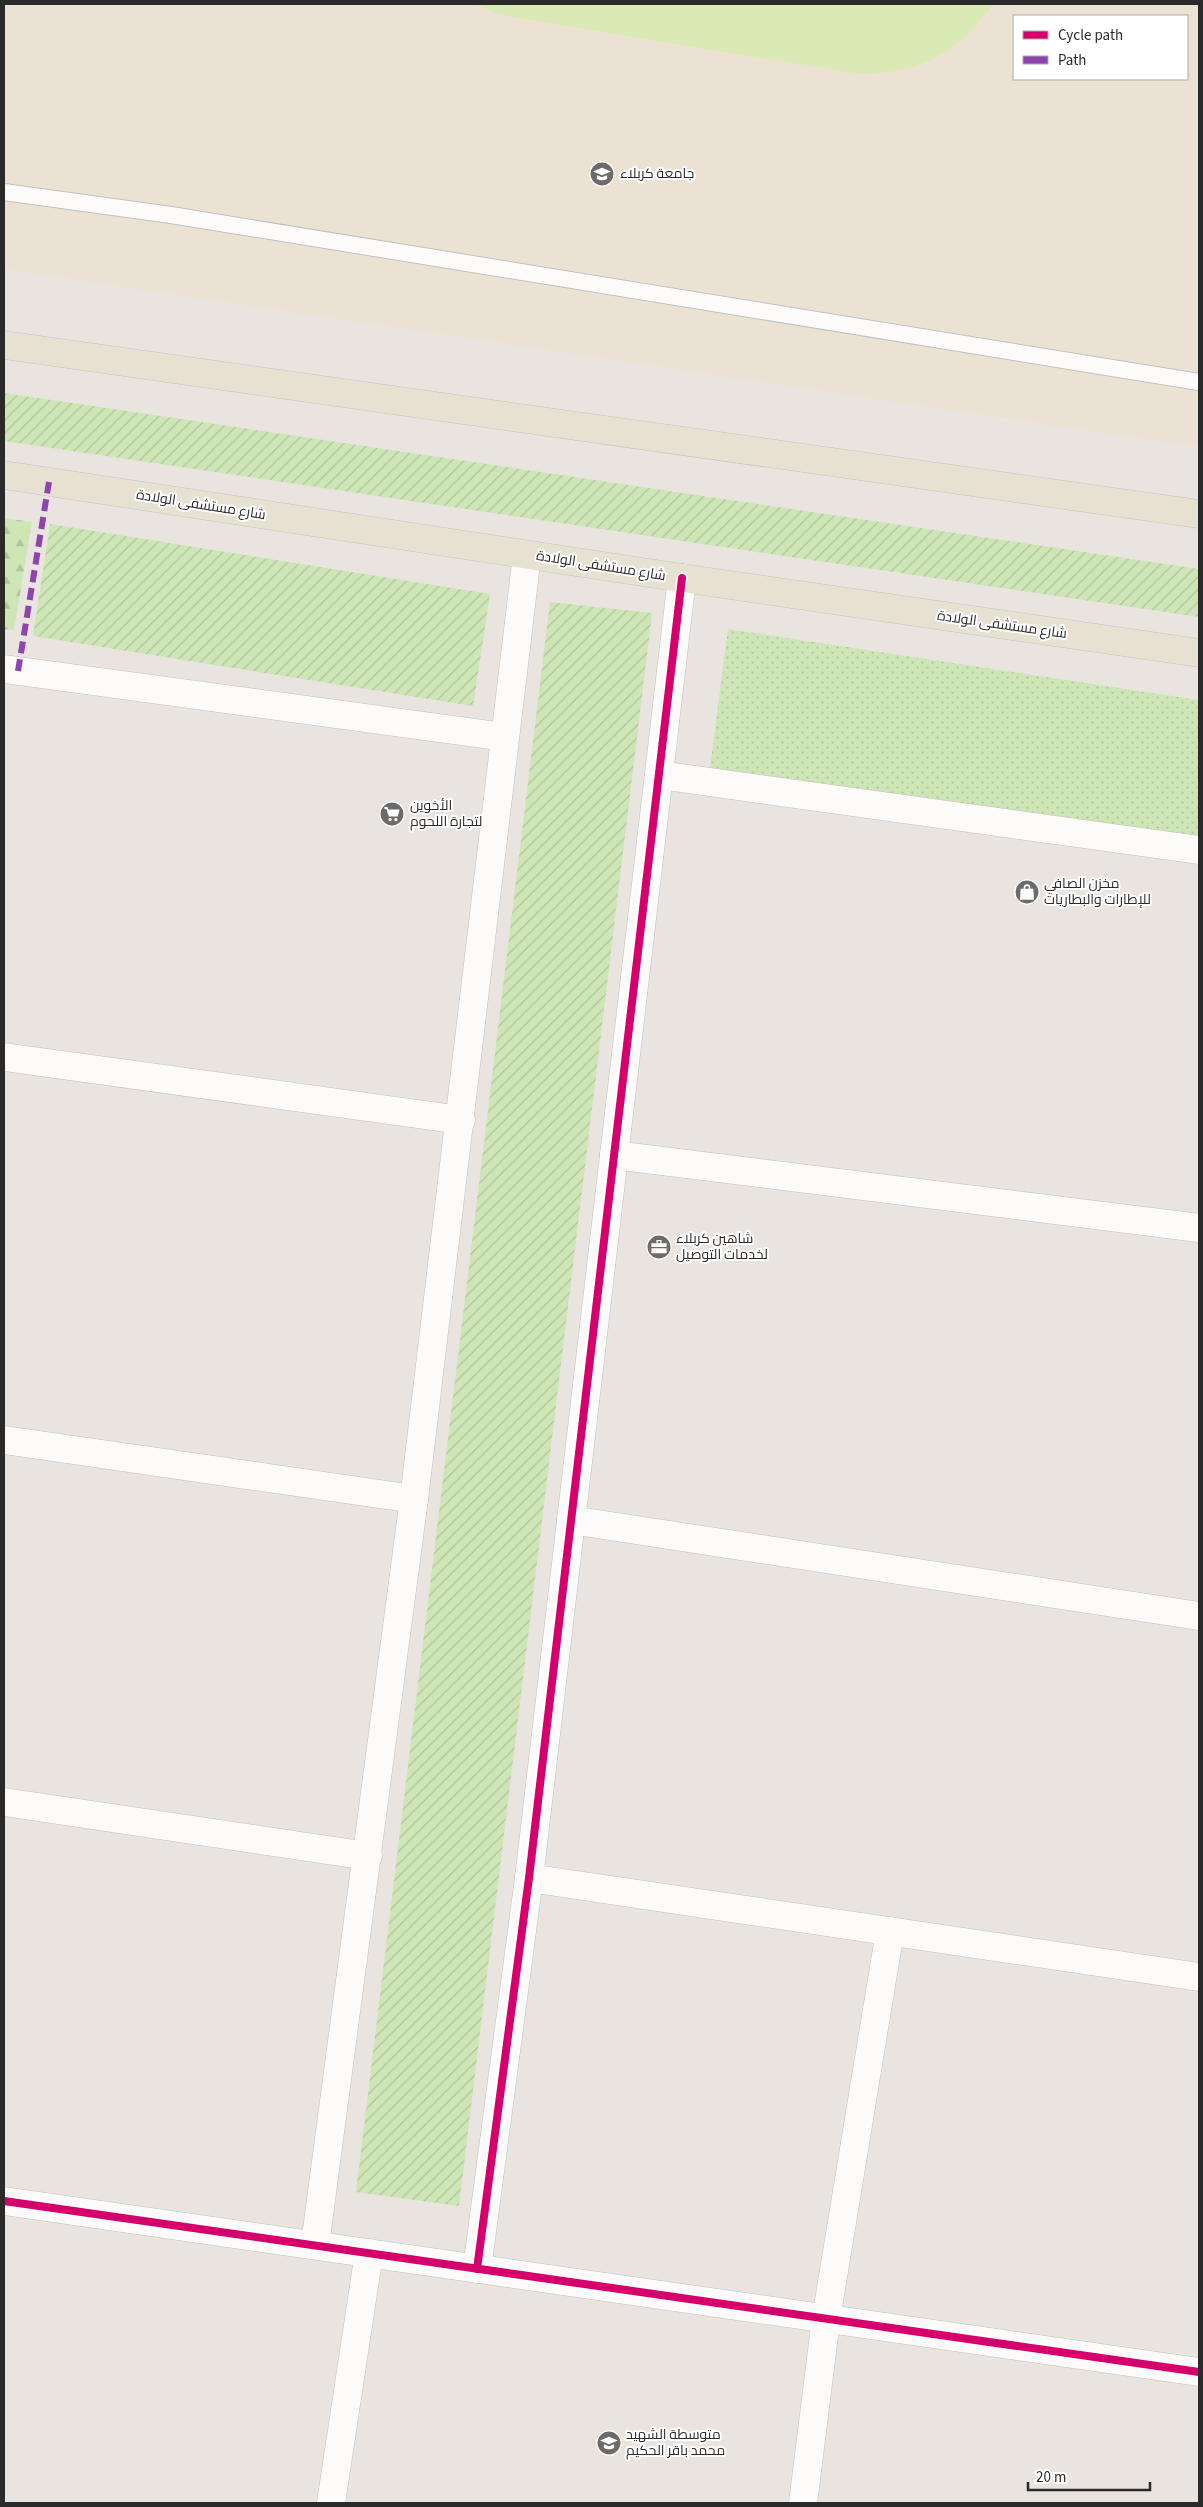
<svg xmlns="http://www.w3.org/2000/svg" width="1203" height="2507" font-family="'Source Sans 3',Cairo,sans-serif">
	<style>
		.education { fill: #ece2d3; fill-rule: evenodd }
		.forest { fill: url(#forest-firs) }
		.park { fill: url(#park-dots) }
		.garden { fill: url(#garden-furrows) }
		.pitch { fill: #daeab4 }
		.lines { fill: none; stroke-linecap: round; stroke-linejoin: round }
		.service-casing { stroke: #c2c1c1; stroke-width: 18 }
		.minor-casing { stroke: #c2c1c1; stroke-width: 29 }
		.primary-casing { stroke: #c4c3c1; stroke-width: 29 }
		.service { stroke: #fcfbfa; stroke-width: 16 }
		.minor { stroke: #fcfbfa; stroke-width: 28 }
		.primary { stroke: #e7e1d2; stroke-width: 28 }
		.quiet { stroke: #8e44ad; stroke-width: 6; stroke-dasharray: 12 6; stroke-linecap: butt }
		.cycleway-casing { stroke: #fff; stroke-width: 11 }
		.cycleway { stroke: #d6006c; stroke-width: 8 }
		.labels { text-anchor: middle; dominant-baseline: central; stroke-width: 4; stroke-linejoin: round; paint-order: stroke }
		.poi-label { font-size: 14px; fill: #2a2a2a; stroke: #fff; text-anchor: start }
		.street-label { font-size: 14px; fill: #2a2a2a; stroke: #fff }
	</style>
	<defs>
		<pattern id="forest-firs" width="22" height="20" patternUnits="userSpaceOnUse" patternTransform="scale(1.25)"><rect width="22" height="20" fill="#cee5b6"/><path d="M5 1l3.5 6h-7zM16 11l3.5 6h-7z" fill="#b1c59d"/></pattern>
		<pattern id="park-dots" width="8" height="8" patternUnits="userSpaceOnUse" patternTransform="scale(1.25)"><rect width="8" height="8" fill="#cee5b6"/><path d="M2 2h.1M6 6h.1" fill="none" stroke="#b1c59d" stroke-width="1.8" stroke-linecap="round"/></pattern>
		<pattern id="garden-furrows" width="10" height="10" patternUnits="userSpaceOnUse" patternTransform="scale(1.25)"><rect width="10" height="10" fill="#cee5b6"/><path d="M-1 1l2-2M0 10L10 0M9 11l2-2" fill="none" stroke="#b1c59d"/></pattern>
	</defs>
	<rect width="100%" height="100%" fill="#e9e4df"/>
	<path class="education" d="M4 4H1199V447L4 269ZM1014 16H1187V79H1014Z"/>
	<polygon class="forest" points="4,518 32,522 14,630 4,629"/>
	<polygon class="park" points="728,629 1199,700 1199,838 710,768"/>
	<g class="garden">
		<polygon points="4,393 1199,569 1199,617 4,441"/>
		<polygon points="50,524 490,594 473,706 33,636"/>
		<polygon points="550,602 652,613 459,2206 356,2192"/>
	</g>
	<path class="pitch" d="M475 4H993C957 54 917 76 855 73L523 19 496 13Z"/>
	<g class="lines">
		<defs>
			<polyline id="service" points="4,192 171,215 1199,382"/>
			<g id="minor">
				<polyline points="4,669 505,737"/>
				<polyline points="659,775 1199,850"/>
				<polyline points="4,1057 461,1120"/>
				<polyline points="614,1155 1199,1228"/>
				<polyline points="4,1440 414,1499"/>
				<polyline points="571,1520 1199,1616"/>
				<polyline points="4,1802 368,1856"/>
				<polyline points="529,1878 1199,1977"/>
				<polyline points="4,2201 1199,2372"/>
				<polyline points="315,2245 414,1499 527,555"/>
				<polyline points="477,2269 529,1878 682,578"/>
				<polyline points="331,2503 369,2253"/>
				<polyline points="803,2503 826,2319 890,1931"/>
			</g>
			<g id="primary">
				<polyline points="4,345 1199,514"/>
				<polyline points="4,475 682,578 1199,653"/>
			</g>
		</defs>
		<use href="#service" class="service-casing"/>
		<use href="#minor" class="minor-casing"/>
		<use href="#primary" class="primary-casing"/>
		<use href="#service" class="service"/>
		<use href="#minor" class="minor"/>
		<use href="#primary" class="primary"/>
		<polyline class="quiet" points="18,671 49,482"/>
		<defs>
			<g id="cycleway">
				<polyline points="4,2201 1199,2372"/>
				<polyline points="477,2269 529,1878 682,578"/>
			</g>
		</defs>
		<use href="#cycleway" class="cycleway-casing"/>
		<use href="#cycleway" class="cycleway"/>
	</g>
	<defs>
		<symbol id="university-disc" viewBox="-11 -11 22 22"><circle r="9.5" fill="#6d6b69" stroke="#fff"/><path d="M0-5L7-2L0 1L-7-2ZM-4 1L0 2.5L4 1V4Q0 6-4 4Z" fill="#fff"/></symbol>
		<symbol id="supermarket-disc" viewBox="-11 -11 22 22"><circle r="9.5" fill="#6d6b69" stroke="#fff"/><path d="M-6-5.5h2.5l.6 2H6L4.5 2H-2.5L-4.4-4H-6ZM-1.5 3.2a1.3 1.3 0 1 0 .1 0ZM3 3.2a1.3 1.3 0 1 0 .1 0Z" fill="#fff"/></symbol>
		<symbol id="shop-disc" viewBox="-11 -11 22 22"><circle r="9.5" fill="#6d6b69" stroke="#fff"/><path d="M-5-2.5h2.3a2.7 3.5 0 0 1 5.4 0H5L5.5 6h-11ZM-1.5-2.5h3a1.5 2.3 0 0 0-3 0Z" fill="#fff"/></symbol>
		<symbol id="office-disc" viewBox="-11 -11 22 22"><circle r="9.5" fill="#6d6b69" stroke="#fff"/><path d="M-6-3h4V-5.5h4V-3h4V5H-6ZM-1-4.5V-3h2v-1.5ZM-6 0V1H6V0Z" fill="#fff"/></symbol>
		<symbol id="school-disc" viewBox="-11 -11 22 22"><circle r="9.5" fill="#6d6b69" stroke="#fff"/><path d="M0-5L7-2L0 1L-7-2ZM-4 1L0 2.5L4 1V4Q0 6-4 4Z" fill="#fff"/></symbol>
	</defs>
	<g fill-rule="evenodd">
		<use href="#university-disc" x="588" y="160" width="28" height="28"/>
		<use href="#supermarket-disc" x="378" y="800" width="28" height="28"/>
		<use href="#shop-disc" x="1013" y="878" width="28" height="28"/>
		<use href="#office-disc" x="645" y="1233" width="28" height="28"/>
		<use href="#school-disc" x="595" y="2429" width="28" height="28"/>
	</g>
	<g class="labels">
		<g class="poi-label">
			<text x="620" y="174">جامعة كربلاء</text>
			<text x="410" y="806">الأخوين<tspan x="410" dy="16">لتجارة اللحوم</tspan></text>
			<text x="1044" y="884">مخزن الصافي<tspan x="1044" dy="16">للإطارات والبطاريات</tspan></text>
			<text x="676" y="1239">شاهين كربلاء<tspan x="676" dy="16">لخدمات التوصيل</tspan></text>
			<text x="626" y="2435">متوسطة الشهيد<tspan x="626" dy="16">محمد باقر الحكيم</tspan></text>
		</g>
		<g class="street-label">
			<text transform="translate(201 505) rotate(9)">شارع مستشفى الولادة</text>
			<text transform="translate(601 566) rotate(9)">شارع مستشفى الولادة</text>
			<text transform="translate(1002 625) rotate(8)">شارع مستشفى الولادة</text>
		</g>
	</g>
	<rect width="1203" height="2507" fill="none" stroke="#2a2a2a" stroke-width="10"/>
	<rect x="1013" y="15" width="175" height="65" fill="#ffffff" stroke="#aaaaaa"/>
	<rect x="1023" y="31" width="25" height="8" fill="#d6006c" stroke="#aaaaaa"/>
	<text x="1058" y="40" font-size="15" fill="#2a2a2a">Cycle path</text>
	<rect x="1023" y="56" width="25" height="8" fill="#8e44ad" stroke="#aaaaaa"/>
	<text x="1058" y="65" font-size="15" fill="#2a2a2a">Path</text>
	<path d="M1028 2482v8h122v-8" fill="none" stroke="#2a2a2a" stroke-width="2.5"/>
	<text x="1036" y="2482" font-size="15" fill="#2a2a2a" stroke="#ffffff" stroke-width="4" paint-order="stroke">20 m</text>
</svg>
